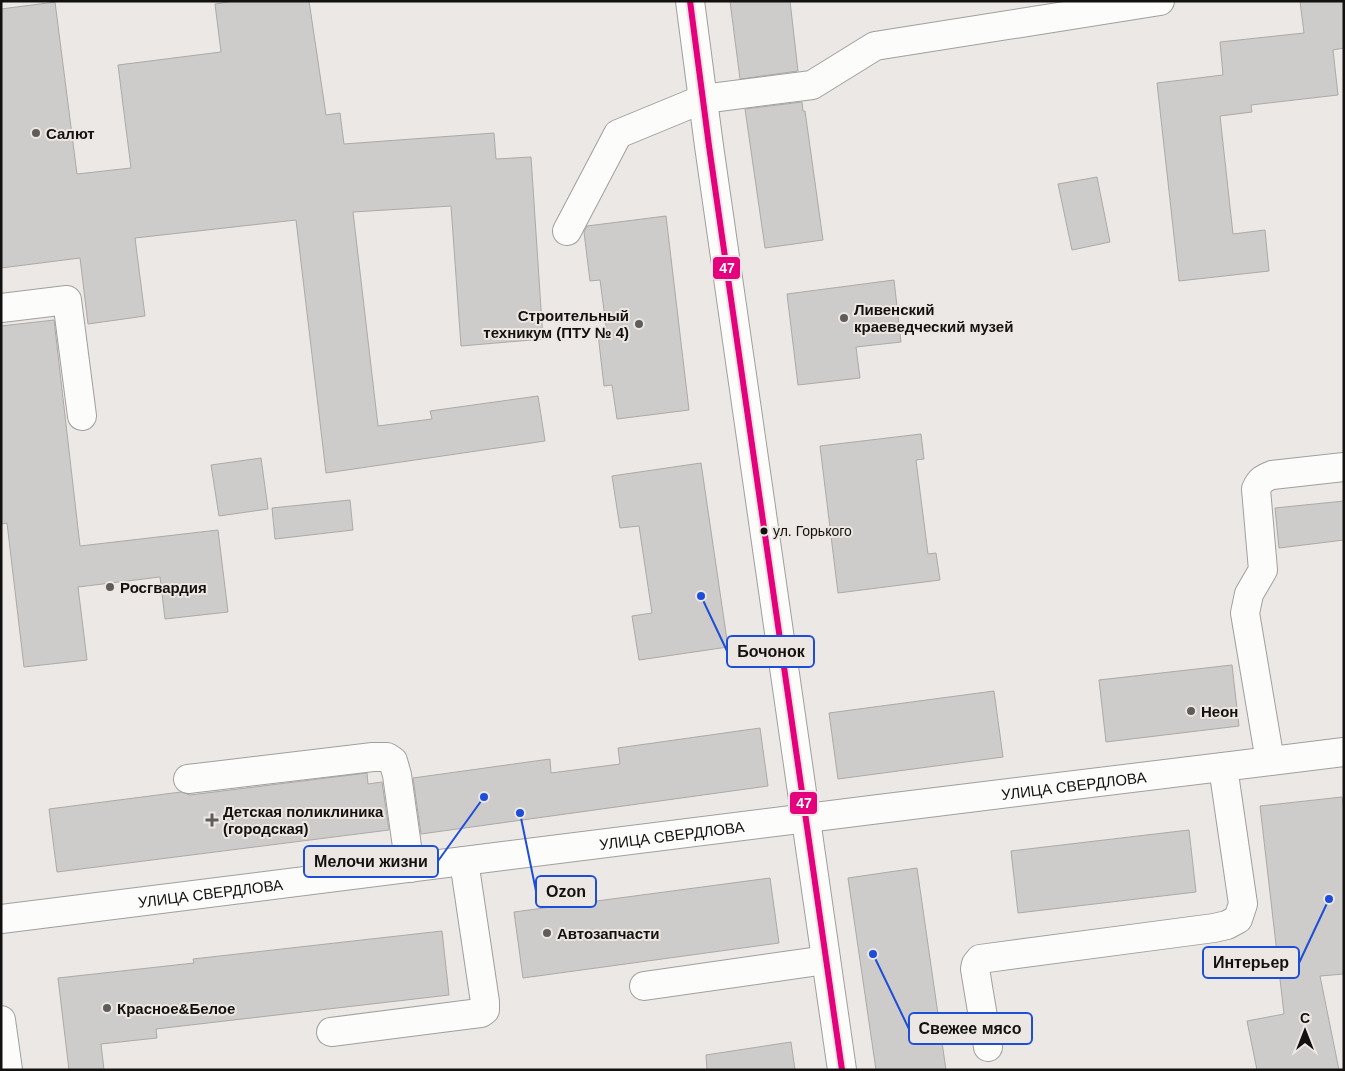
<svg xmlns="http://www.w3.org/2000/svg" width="1345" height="1071" font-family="Arial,sans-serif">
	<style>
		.building { fill: #ceccca; stroke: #aca9a7 }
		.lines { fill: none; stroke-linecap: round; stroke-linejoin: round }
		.minor-casing { stroke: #a19f9e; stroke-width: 30 }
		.major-casing { stroke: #a19f9e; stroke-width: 30 }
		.minor { stroke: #fcfcfb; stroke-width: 28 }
		.major { stroke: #fcfcfb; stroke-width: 28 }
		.bus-1-casing { stroke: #ede7e3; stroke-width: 10 }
		.bus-1 { stroke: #e5007d; stroke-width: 6 }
		.poi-dot { fill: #5f5c5a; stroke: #ede7e3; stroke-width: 2 }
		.bus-dot { fill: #13110f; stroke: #ede7e3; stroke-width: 2 }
		.labels { text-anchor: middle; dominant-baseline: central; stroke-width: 4; stroke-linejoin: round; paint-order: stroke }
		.bus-label { font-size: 14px; fill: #13110f; stroke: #ede7e3; text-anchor: start }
		.poi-label { font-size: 15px; font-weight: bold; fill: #13110f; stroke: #ede7e3; text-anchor: start }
		.street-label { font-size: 15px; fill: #13110f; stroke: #ede7e3 }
		.leader { fill: none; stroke: #1d4ed8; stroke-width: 2 }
		.callout-dot { fill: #1d4ed8; stroke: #ede7e3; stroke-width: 2 }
		.callout { fill: #ede7e3; stroke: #1d4ed8; stroke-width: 2 }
		.callout-label { font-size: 16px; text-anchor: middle; font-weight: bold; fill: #13110f }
		.line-badge { stroke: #ede7e3; stroke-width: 2 }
		.badge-label { font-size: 14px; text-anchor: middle; font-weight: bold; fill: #fff }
	</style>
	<rect width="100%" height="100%" fill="#ebe8e5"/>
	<g class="building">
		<polygon points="234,1 309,1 326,115 340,113 344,144 494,133 496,159 531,157 543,339 461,346 451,206 353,212 378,426 432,419 430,411 538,396 545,441 326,473 296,220 135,238 145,316 88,324 80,258 1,268 1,9 55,2 77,174 131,168 118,65 221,52 215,4"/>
		<polygon points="730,1 790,1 798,71 740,79"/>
		<polygon points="1300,1 1344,1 1344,48 1333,50 1338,95 1251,105 1252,112 1220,116 1233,234 1265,230 1269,271 1179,281 1157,83 1223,75 1220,42 1304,33"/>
		<polygon points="802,102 803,111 805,111 823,240 765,248 745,109"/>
		<polygon points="1097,177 1110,242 1072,250 1058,184"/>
		<polygon points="666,216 689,410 617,419 612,385 604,386 598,334 607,333 600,280 590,281 584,232 587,226"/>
		<polygon points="894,280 901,342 856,347 860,378 798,385 787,294"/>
		<polygon points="54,320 80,546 218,530 228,612 165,619 160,577 78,587 87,660 24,667 7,523 1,524 1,326"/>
		<polygon points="921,434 924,459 916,460 928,554 936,553 940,580 838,593 820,446"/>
		<polygon points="261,458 268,509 219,516 211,465"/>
		<polygon points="701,463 728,647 639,660 632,616 652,613 639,526 620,528 612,476"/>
		<polygon points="350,500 353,530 275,539 272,508"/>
		<polygon points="1344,501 1344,540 1279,548 1275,508"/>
		<polygon points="1232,665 1239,726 1106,742 1099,680"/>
		<polygon points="994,691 1003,757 838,779 829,713"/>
		<polygon points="760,728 768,786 421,834 413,778 550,759 551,773 620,764 618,748"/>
		<polygon points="367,773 368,784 382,782 389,830 57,872 49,809 181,792 190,795"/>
		<polygon points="1342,797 1344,811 1344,974 1320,976 1339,1070 1257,1070 1247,1021 1284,1014 1260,806"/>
		<polygon points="1189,830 1196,892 1018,913 1011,851"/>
		<polygon points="917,868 946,1070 876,1070 848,878"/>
		<polygon points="770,878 779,943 523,978 514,912"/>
		<polygon points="442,931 449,995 156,1029 157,1038 101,1044 104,1070 69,1070 58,978 194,963 193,959"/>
		<polygon points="791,1042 795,1070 707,1070 706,1055"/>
	</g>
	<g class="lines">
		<defs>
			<g id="minor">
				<polyline points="690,1 709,146 842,1070"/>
				<polyline points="567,231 618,134 703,99 812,85 875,46 1160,1"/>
				<polyline points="1,308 67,300 82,416"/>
				<path d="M1270 761 1245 613 1249 594 1263 570 1256 489C1260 480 1264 478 1272 475L1344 467"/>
				<polyline points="188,779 373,757 387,757 393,761 397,775 410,868"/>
				<polyline points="644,986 826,960"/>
				<polyline points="1,1020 8,1070"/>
				<polyline points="331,1032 472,1014 481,1013 485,1010 485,1002 464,861"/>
				<polyline points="988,1047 975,969 976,964 980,959 1214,928 1227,925 1238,919 1243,904 1223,767"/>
			</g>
			<g id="major">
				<path id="s1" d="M1 919 871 810 1344 752"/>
			</g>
		</defs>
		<use href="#minor" class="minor-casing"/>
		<use href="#major" class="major-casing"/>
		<use href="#minor" class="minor"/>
		<use href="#major" class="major"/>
		<defs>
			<polyline id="bus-1" points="690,1 709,146 842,1070"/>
		</defs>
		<use href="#bus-1" class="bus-1-casing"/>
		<use href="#bus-1" class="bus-1"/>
	</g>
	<g class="poi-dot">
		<circle cx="36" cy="133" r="5"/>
		<circle cx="844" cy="318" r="5"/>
		<circle cx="639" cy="324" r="5"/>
		<circle cx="110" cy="587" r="5"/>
		<circle cx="1191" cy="711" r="5"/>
		<path d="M209.5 812.5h5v5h5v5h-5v5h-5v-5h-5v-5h5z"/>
		<circle cx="547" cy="933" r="5"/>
		<circle cx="107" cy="1008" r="5"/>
	</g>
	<circle class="bus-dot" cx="764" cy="531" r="4.5"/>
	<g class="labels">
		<g class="bus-label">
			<text x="773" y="531">ул. Горького</text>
		</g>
		<g class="poi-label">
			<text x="46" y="133">Салют</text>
			<text x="854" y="309">Ливенский<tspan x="854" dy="17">краеведческий музей</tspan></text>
			<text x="629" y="315" text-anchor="end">Строительный<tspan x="629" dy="17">техникум (ПТУ № 4)</tspan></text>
			<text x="120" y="587">Росгвардия</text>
			<text x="1201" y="711">Неон</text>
			<text x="223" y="811">Детская поликлиника<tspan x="223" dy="17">(городская)</tspan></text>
			<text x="557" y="933">Автозапчасти</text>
			<text x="117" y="1008">Красное&amp;Белое</text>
		</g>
		<g class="street-label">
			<text stroke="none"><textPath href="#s1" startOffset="1081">УЛИЦА СВЕРДЛОВА</textPath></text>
			<text stroke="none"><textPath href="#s1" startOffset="676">УЛИЦА СВЕРДЛОВА</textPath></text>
			<text stroke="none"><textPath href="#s1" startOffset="211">УЛИЦА СВЕРДЛОВА</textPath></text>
		</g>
	</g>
	<path class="leader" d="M701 596L727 651M484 797L438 861M520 813L536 891M1329 899L1299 963M873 954L909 1029"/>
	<g class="callout-dot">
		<circle cx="701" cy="596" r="5"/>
		<circle cx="484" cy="797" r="5"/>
		<circle cx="520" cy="813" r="5"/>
		<circle cx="1329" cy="899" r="5"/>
		<circle cx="873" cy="954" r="5"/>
	</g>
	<g class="callout">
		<rect x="727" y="636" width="87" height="31" rx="5"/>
		<rect x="304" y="846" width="134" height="31" rx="5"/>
		<rect x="536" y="876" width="60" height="31" rx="5"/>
		<rect x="1203" y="947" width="96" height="31" rx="5"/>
		<rect x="909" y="1013" width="123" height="31" rx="5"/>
	</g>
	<g class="callout-label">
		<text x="771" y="657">Бочонок</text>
		<text x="371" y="867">Мелочи жизни</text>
		<text x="566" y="897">Ozon</text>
		<text x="1251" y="968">Интерьер</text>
		<text x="970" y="1034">Свежее мясо</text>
	</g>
	<g class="line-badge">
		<rect x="712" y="256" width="29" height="24" rx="5" fill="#e5007d"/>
		<rect x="789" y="791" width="29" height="24" rx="5" fill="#e5007d"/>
	</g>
	<g class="badge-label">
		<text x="727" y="273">47</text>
		<text x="804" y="808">47</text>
	</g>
	<rect width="1345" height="1071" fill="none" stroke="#13110f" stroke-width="5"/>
	<g transform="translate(1305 1031)" stroke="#ede7e3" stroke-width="4" paint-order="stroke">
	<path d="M0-4L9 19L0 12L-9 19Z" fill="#13110f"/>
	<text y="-8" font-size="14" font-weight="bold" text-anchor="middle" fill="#13110f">С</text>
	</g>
</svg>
